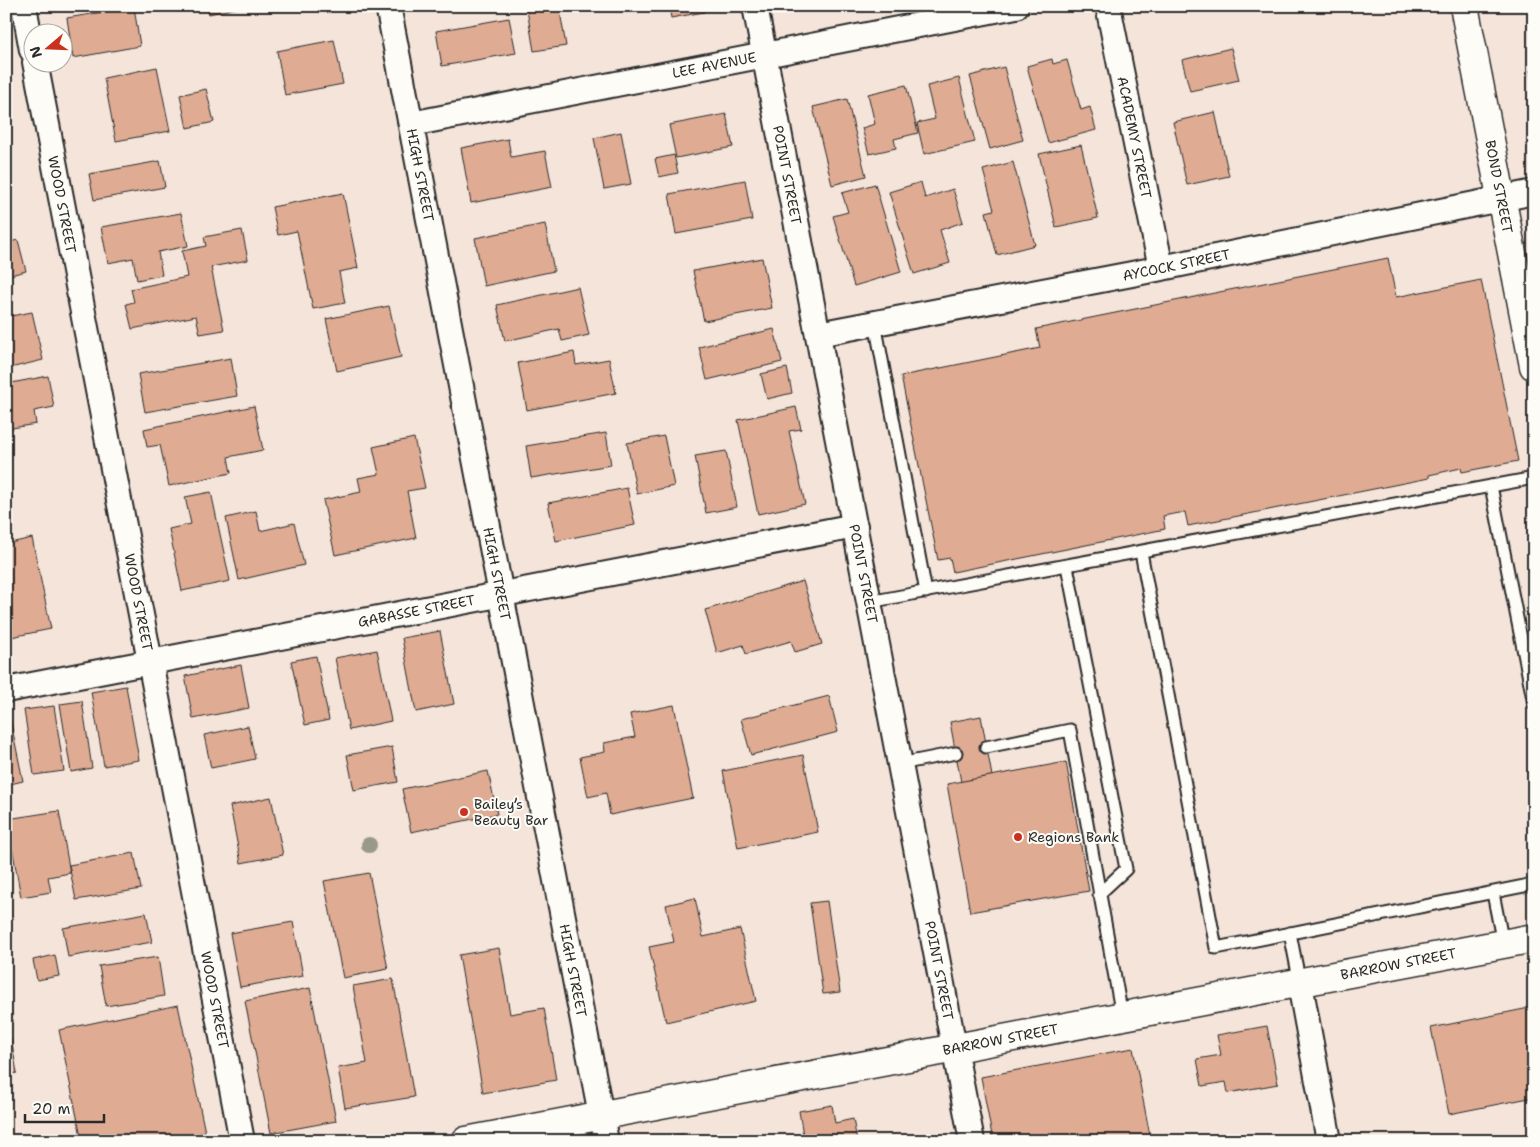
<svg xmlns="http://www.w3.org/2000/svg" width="1540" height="1147" font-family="'Shantell Sans',sans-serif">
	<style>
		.building { fill: #dfab93; stroke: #2b2b2b }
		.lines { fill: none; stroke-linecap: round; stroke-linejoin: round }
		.lane-casing { stroke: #2b2b2b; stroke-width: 15 }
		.street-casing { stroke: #2b2b2b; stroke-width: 28 }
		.secondary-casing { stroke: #2b2b2b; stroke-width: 31 }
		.lane { stroke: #fdfcf7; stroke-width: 11 }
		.street { stroke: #fdfcf7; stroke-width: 24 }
		.secondary { stroke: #fdfcf7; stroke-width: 28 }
		.tree { fill: #99998b }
		.poi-dot { fill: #c8321e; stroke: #fdfcf7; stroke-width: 2 }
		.labels { text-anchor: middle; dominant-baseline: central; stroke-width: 4; stroke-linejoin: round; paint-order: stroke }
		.street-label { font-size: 14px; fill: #2b2b2b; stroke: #fdfcf7 }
		.poi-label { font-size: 14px; fill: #2b2b2b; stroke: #fdfcf7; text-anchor: start }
	</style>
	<rect width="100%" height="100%" fill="#f4e4d9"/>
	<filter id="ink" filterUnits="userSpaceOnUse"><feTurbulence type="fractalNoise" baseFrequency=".02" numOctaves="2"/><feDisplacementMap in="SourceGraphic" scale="10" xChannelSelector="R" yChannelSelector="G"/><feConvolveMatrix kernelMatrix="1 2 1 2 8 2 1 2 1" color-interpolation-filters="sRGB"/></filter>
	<g filter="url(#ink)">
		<g class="building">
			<polygon points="208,6 245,6 209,14"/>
			<polygon points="550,6 559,6 566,46 534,51 527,10"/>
			<polygon points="669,6 703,6 704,12 671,18"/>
			<polygon points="134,7 140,46 73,58 67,18"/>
			<polygon points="509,18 516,53 442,66 436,31"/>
			<polygon points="334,40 343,84 285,95 277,51"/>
			<polygon points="1231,48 1239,80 1190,91 1182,60"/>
			<polygon points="1052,59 1053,64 1067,60 1081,110 1090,107 1096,130 1048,143 1027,66"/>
			<polygon points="157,67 170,131 116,141 104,78"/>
			<polygon points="1004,67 1023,140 990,149 970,76"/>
			<polygon points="1530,70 1534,70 1534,94"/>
			<polygon points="959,78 975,142 924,154 917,123 935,119 927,86"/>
			<polygon points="906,85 918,133 894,139 896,148 869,154 862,128 875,124 868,94"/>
			<polygon points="206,89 214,122 187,128 180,95"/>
			<polygon points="847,99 866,176 832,185 813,107"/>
			<polygon points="1215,112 1229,176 1187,185 1173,122"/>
			<polygon points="726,114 733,147 676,158 669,125"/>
			<polygon points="621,132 631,184 604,189 594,138"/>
			<polygon points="508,139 511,157 545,151 552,187 471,203 461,148"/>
			<polygon points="1081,145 1098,218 1056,227 1039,154"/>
			<polygon points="674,155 678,173 659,177 655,159"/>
			<polygon points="160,161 165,187 94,200 89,174"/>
			<polygon points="1013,162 1035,245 997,255 986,212 994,210 983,170"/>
			<polygon points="745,180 752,220 676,234 669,194"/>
			<polygon points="921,182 925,198 953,189 963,222 940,230 950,263 914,274 889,192"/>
			<polygon points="875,184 901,272 854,286 833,216 848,212 842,193"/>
			<polygon points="343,193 358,268 339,272 345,303 313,309 297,231 278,235 272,207"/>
			<polygon points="181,213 188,246 158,252 162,275 137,280 133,258 108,263 101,227"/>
			<polygon points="545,224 554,271 484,286 475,238"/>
			<polygon points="242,230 248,260 211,267 224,330 200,334 196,316 132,329 126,304 134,302 131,289 187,277 182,251 206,246 204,237"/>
			<polygon points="18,240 26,271 6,276 6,243"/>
			<polygon points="762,258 772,308 704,321 693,271"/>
			<polygon points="1388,258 1396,297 1481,280 1518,461 1462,472 1461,468 1429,475 1429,478 1188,526 1185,512 1163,516 1165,529 953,572 950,558 938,560 901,376 1040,348 1036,329"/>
			<polygon points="578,287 589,335 562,341 559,329 505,341 497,305"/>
			<polygon points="389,306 401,357 337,371 326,319"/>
			<polygon points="32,312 43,360 6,369 6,317"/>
			<polygon points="774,329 782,362 707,380 699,347"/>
			<polygon points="574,352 576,365 609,359 616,393 527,410 518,363"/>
			<polygon points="231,358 237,396 145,412 138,374"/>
			<polygon points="787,368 792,393 767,399 761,374"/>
			<polygon points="48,376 54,407 34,411 36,424 6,429 6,384"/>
			<polygon points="254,406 263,450 228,457 231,473 169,486 160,445 147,447 144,429"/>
			<polygon points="796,407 801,429 789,431 805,504 758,514 738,420"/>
			<polygon points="606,433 611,465 531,478 526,446"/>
			<polygon points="664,436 674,486 637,494 627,443"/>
			<polygon points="414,438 425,488 407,491 416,538 335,555 323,500 361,492 358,478 379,474 373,447"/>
			<polygon points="726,451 737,507 706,513 695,456"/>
			<polygon points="627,488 635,525 556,541 548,503"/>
			<polygon points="211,492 230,581 182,591 169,529 191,524 185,497"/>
			<polygon points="256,511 260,531 294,523 304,565 239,580 226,518"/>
			<polygon points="32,538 51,629 6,638 6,544"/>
			<polygon points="803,581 822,644 795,652 791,641 746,654 743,645 717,653 705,610"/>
			<polygon points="440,631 454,704 416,712 402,638"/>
			<polygon points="377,650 391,721 349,730 335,658"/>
			<polygon points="316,656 329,720 305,725 291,661"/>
			<polygon points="241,665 249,708 193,719 185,676"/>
			<polygon points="126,686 139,760 104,766 91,692"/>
			<polygon points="829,696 838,732 751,755 741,719"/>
			<polygon points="82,701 92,768 71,772 60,704"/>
			<polygon points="674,705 693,798 610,815 606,793 588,797 580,757 605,752 604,743 635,737 630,714"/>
			<polygon points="54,706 64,771 34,775 24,710"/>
			<polygon points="9,713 23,781 6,785 6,714"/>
			<polygon points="981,716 992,776 961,782 950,722"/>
			<polygon points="248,726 255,759 211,768 204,735"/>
			<polygon points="392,747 398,782 354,790 347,755"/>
			<polygon points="803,755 818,832 738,848 723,771"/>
			<polygon points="1066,762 1089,891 970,912 947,784"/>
			<polygon points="488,771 497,814 411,832 402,789"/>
			<polygon points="271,797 283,855 241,863 230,806"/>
			<polygon points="59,811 70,873 48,877 51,892 21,897 7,819"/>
			<polygon points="134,853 141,889 76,900 69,865"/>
			<polygon points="369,873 388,969 343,978 324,881"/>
			<polygon points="695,898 703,937 740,929 756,1001 666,1022 649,947 674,942 666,905"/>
			<polygon points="827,901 840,992 823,994 810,903"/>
			<polygon points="146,913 152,942 68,957 63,928"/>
			<polygon points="293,922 303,976 240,987 230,933"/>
			<polygon points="499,948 510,1014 544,1008 556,1080 483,1093 459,955"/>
			<polygon points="55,955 59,976 37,980 33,960"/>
			<polygon points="158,957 164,996 106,1006 99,966"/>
			<polygon points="393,979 414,1097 345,1108 338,1068 367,1063 353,986"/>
			<polygon points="310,988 336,1121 271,1133 245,1001"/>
			<polygon points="178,1005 205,1132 167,1141 82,1141 59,1030"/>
			<polygon points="1534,1007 1534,1097 1449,1114 1431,1028"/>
			<polygon points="1267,1026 1278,1084 1228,1093 1226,1082 1202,1086 1197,1059 1221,1055 1217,1035"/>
			<polygon points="11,1038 17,1073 6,1075 6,1039"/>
			<polygon points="1133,1048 1151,1141 1089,1141 1088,1136 1074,1138 1075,1141 993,1141 981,1077"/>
			<polygon points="832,1105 835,1123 853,1119 857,1141 804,1141 799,1111"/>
			<polygon points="683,1134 684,1141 671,1141 670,1136"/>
		</g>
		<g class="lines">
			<defs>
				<g id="lane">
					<polyline points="875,323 926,592"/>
					<polyline points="1491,486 1534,704"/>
					<polyline points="1141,552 1216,948 1534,884"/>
					<polyline points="1067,566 1126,869 1099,894"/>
					<polyline points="869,602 1534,478"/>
					<polyline points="986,747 1070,730 1122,1016"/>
					<polyline points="900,764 956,753"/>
					<polyline points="1493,893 1503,944"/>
					<polyline points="1290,933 1300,984"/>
				</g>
				<g id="street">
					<polyline points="24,6 32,50"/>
					<path id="s1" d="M388 6 606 1141"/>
					<path id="s2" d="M755 6 972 1141"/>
					<path id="s3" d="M1108 6 1161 268"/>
					<path id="s4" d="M35 62 242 1141"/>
					<path id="s5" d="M411 124 1016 6"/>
					<path id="s6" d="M818 334 1132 274 1534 192"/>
					<path id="s7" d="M6 690 855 526"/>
					<polyline points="1300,984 1329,1141"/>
				</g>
				<g id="secondary">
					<path id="s8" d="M1464 6 1534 366"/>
					<path id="s9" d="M466 1141 1534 938"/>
				</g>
			</defs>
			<use href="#lane" class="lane-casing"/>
			<use href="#street" class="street-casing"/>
			<use href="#secondary" class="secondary-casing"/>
			<use href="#lane" class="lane"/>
			<use href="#street" class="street"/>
			<use href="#secondary" class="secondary"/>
		</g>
		<circle class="tree" cx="369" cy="845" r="8"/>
	</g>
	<g class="poi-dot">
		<circle cx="464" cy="812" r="5"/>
		<circle cx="1018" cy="837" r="5"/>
	</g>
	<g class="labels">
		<g class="street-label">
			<text stroke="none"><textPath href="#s5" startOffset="309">LEE AVENUE</textPath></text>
			<text stroke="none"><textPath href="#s3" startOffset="134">ACADEMY STREET</textPath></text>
			<text stroke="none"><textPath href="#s1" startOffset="172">HIGH STREET</textPath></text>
			<text stroke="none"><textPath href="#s2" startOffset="172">POINT STREET</textPath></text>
			<text stroke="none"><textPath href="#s8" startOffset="184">BOND STREET</textPath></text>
			<text stroke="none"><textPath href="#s4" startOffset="145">WOOD STREET</textPath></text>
			<text stroke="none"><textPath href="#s6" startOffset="365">AYCOCK STREET</textPath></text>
			<text stroke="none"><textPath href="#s1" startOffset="578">HIGH STREET</textPath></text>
			<text stroke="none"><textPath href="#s2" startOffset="578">POINT STREET</textPath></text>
			<text stroke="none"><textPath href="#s4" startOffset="550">WOOD STREET</textPath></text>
			<text stroke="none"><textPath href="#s7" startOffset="418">GABASSE STREET</textPath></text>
			<text stroke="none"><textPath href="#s9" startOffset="949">BARROW STREET</textPath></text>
			<text stroke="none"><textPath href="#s1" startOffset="982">HIGH STREET</textPath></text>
			<text stroke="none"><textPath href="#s2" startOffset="982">POINT STREET</textPath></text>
			<text stroke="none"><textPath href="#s4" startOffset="955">WOOD STREET</textPath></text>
			<text stroke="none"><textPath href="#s9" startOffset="544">BARROW STREET</textPath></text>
		</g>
		<g class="poi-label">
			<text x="474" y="804">Bailey’s<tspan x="474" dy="16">Beauty Bar</tspan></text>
			<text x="1028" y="837">Regions Bank</text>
		</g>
	</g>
	<rect width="1540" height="1147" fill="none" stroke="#fdfcf7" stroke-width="25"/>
	<rect x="12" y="12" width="1515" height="1122" fill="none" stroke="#2b2b2b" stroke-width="2" filter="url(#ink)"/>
	<g transform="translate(48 48) rotate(251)"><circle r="24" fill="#fdfcf7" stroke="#a9a8a5"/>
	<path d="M0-4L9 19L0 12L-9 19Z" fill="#c8321e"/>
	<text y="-8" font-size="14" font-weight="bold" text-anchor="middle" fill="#2b2b2b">N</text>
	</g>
	<path d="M25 1114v8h79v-8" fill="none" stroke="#2b2b2b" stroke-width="2.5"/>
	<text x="32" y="1114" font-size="15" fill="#2b2b2b" stroke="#fdfcf7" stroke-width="4" paint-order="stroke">20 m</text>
</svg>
